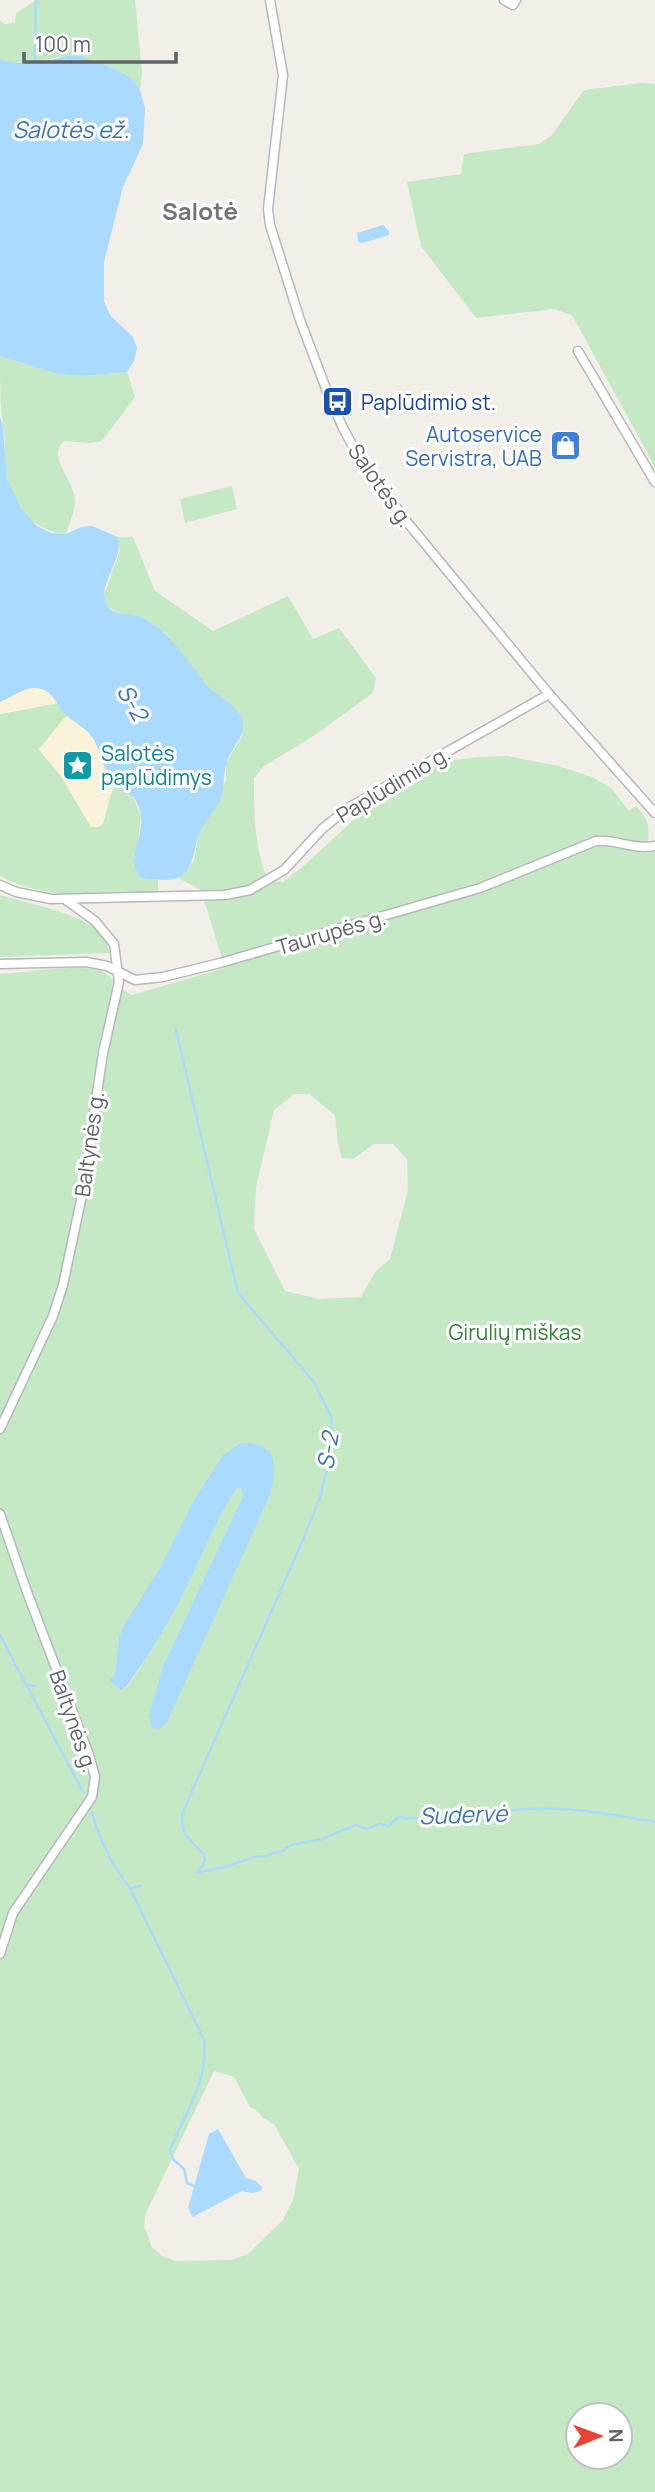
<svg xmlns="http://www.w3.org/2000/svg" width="655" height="2492" font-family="Manrope,sans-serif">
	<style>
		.green { fill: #c5e8c5; fill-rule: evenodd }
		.sand { fill: #fbf3d9 }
		.water { fill: #aadaff }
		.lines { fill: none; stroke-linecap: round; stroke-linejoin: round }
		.stream { stroke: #aadaff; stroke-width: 2.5 }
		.street-casing { stroke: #b5b8bc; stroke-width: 11 }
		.street { stroke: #fff; stroke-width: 8 }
		.labels { text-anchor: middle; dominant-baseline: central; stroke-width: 6; stroke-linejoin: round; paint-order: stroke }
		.transit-label { font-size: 21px; fill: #164399; stroke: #fff; text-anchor: start }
		.shop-label { font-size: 21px; fill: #366cbe; stroke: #fff; text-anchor: end }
		.street-label { font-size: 21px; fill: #5f6368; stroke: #fff }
		.culture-label { font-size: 21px; fill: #0d838f; stroke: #fff; text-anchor: start }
		.park-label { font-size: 21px; fill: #348238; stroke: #fff }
		.water-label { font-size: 23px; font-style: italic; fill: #4174aa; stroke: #fff }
		.quarter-label { font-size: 24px; font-weight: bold; fill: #70757a; stroke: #fff }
	</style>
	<rect width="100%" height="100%" fill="#f1efe8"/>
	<g class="green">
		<polygon points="37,0 135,0 142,72 140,90 134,81 115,69 66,56 33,62 11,63 0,59 0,21 5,24 15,23 16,13"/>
		<polygon points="642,83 655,84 655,467 572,315 554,309 476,318 421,246 407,182 461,174 464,154 539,144 552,135 584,90"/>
		<path d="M0 356 58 374 84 376 127 372 135 397 102 441 90 443 64 441C46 457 75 480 75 501 75 511 69 524 66 534 35 532 17 509 8 480 2 462 7 443 3 426 0 403 0 380 0 356Z"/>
		<polygon points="232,486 237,509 185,523 180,499"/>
		<path d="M118 537H133L155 591 213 631 288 596 313 639 339 628 376 678 373 693 309 739 264 766 254 778C254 816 254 844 268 881L283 882 307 863 362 812 440 762 478 757 507 756 559 766 592 777 612 789 629 811 636 806C655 827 645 827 650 852H655V2492H0V974C23 973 82 963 101 971 114 977 120 990 132 995L225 968 201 890 178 878 184 875 194 860 199 833 226 781V763L242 737 236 710 212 693 169 637 154 624 139 616 117 613 107 606 104 596 120 550ZM294 1094H309L335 1115 338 1144 342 1158 353 1159 374 1144H393L407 1159 408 1190 390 1259 375 1272 361 1297 319 1299 285 1291 254 1229 256 1187 274 1110ZM266 1447 271 1493 255 1528 163 1666 243 1496 241 1488H237C215 1521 203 1555 185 1589 168 1624 149 1656 127 1687L121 1690 110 1677 115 1674 119 1637 160 1568ZM214 2071 234 2077 250 2107 258 2111 263 2118 274 2124 299 2169 293 2200 283 2220 248 2254 231 2260 175 2261 162 2256 152 2247 144 2226 146 2213ZM578 2415H620V2457H578Z"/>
		<path d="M58 703 67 715 39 750 61 776 84 815 110 797 116 782 130 792 141 815 138 843 134 856 141 878 158 880V892C105 893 48 902 0 876V714Z"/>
		<path d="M0 895C29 904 72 911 96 929 104 935 107 944 110 953L0 957Z"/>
	</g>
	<g class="sand">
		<polygon points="35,688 47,691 58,703 0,714 0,702 25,690"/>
		<path d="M67 715C78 723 88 730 95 742 102 757 105 771 116 782L112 790 103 824 99 827H91L61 776 39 749Z"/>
	</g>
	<g class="water">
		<path d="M66 56H80L115 69 126 75 134 81 140 90 145 108 143 144 123 187 104 262V301L110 315 133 337 137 348 134 361 127 372 84 376 58 374 0 356V59C20 67 46 62 66 56Z"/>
		<polygon points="383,225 389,231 389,235 362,243 358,242 357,233"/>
		<path d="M0 417 3 426 7 479 21 508 37 526 51 533 66 534 81 527 92 526 118 537C124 559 98 583 106 603 112 617 126 612 138 616 143 617 148 621 152 623 174 638 189 663 205 683 214 695 233 702 240 715 250 735 231 746 226 764 223 776 225 788 220 800 214 812 202 824 198 837 188 878 187 884 141 878 125 857 144 840 141 816 139 793 119 789 109 775 102 765 100 751 94 740 87 728 76 724 66 715 56 704 52 688 35 688 23 687 11 698 0 702Z"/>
		<path d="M241 1443C278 1442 276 1464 271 1493L167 1722 159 1729 152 1728 149 1716 163 1666 243 1496 241 1488H237C215 1521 203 1555 185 1590 168 1624 149 1656 126 1687L121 1690 110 1681V1678L115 1674 119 1637 125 1624 160 1568 193 1502 223 1455Z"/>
		<polygon points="218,2129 246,2178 256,2181 262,2187 261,2191 252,2193 242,2191 193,2217 188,2208 209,2134"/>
	</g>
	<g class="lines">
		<g class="stream">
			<polyline points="35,63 36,0"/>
			<path d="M176 1030 238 1293 313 1381 331 1416 333 1444 321 1494 306 1533 183 1812C179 1834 190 1841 204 1854L205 1861 198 1872"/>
			<polyline points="0,1635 83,1792"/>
			<polyline points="26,1685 35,1686"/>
			<path d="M92 1813C100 1840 112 1866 130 1888L140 1886"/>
			<path d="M200 1872 225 1867 254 1857 267 1856 272 1853 283 1851 291 1845 322 1839 356 1825 367 1829 379 1824 389 1826 398 1817C442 1822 484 1812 527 1809 569 1806 613 1815 655 1822"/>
			<path d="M130 1888 204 2040C209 2079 185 2115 170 2149L173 2159 184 2169 187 2183 194 2186"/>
		</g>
		<defs>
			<g id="street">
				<polyline points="270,0 283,75 268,209 270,225 300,320 328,394 343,428 357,454 407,522 549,694 655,813"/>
				<polyline points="504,0 513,5 516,0"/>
				<polyline points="578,351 655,482"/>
				<polyline points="0,885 16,892 51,899 225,895 250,890 284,870 322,829 348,808 549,694"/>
				<path d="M0 964 86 962 107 966 135 980 163 977 220 963 480 888 596 841C616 839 634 850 655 846"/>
				<polyline points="0,1429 53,1316 63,1285 81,1200 103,1053 119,982 114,944 95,921 66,900"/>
				<polyline points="0,1514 27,1592 89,1755 95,1777 92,1797 13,1913 0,1954"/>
			</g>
		</defs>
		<use href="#street" class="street-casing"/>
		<use href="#street" class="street"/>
	</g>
	<defs>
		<symbol id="bus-square" viewBox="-11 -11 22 22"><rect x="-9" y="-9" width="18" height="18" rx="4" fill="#1a4fb4" stroke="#fff"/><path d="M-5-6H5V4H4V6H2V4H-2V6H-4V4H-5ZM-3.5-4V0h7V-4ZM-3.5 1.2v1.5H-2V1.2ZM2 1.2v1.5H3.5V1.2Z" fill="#fff"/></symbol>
		<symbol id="shop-square" viewBox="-11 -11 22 22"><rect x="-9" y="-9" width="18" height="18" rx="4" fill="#3f7fe0" stroke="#fff"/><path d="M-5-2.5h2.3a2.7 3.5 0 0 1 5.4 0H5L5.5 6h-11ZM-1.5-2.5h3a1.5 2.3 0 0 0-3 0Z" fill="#fff"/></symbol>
		<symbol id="sight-square" viewBox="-11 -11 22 22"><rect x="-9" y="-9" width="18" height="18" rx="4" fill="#0f9aa8" stroke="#fff"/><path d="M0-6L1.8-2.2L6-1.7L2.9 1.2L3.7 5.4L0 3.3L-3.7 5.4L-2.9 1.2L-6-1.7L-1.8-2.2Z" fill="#fff"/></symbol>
	</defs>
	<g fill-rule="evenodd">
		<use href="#bus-square" x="320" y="384" width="35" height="35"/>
		<use href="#shop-square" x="548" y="428" width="35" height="35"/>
		<use href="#sight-square" x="60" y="748" width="35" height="35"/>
	</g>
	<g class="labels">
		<g class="transit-label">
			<text x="361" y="402">Paplūdimio st.</text>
		</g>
		<g class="shop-label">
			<text x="542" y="434">Autoservice<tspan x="542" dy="24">Servistra, UAB</tspan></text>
		</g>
		<g class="street-label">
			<text transform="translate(381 485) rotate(55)">Salotės g.</text>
			<text transform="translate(393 784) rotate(-31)">Paplūdimio g.</text>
			<text transform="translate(331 932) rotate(-16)">Taurupės g.</text>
			<text transform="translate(89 1144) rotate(-82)">Baltynės g.</text>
			<text transform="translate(74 1721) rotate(71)">Baltynės g.</text>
		</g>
		<g class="culture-label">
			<text x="101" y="753">Salotės<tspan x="101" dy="24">paplūdimys</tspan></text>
		</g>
		<g class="park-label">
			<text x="515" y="1332">Girulių miškas</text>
		</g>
		<g class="water-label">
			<text x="71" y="129">Salotės ež.</text>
			<text transform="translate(133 702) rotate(60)">S-2</text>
			<text transform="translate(327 1451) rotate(-81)">S-2</text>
			<text transform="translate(463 1814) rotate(-2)">Sudervė</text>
		</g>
		<g class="quarter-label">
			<text x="200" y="210">Salotė</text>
		</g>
	</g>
	<g transform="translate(599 2436) rotate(89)"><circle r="33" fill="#ffffff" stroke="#bfc1c3" stroke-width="2"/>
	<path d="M0-5L12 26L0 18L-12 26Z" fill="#ea4335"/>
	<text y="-10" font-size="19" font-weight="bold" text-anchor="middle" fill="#5f6368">N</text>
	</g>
	<path d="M24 52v10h152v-10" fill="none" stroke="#5f6368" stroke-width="3.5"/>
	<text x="35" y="52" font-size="21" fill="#5f6368" stroke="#ffffff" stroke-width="5" paint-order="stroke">100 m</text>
</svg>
